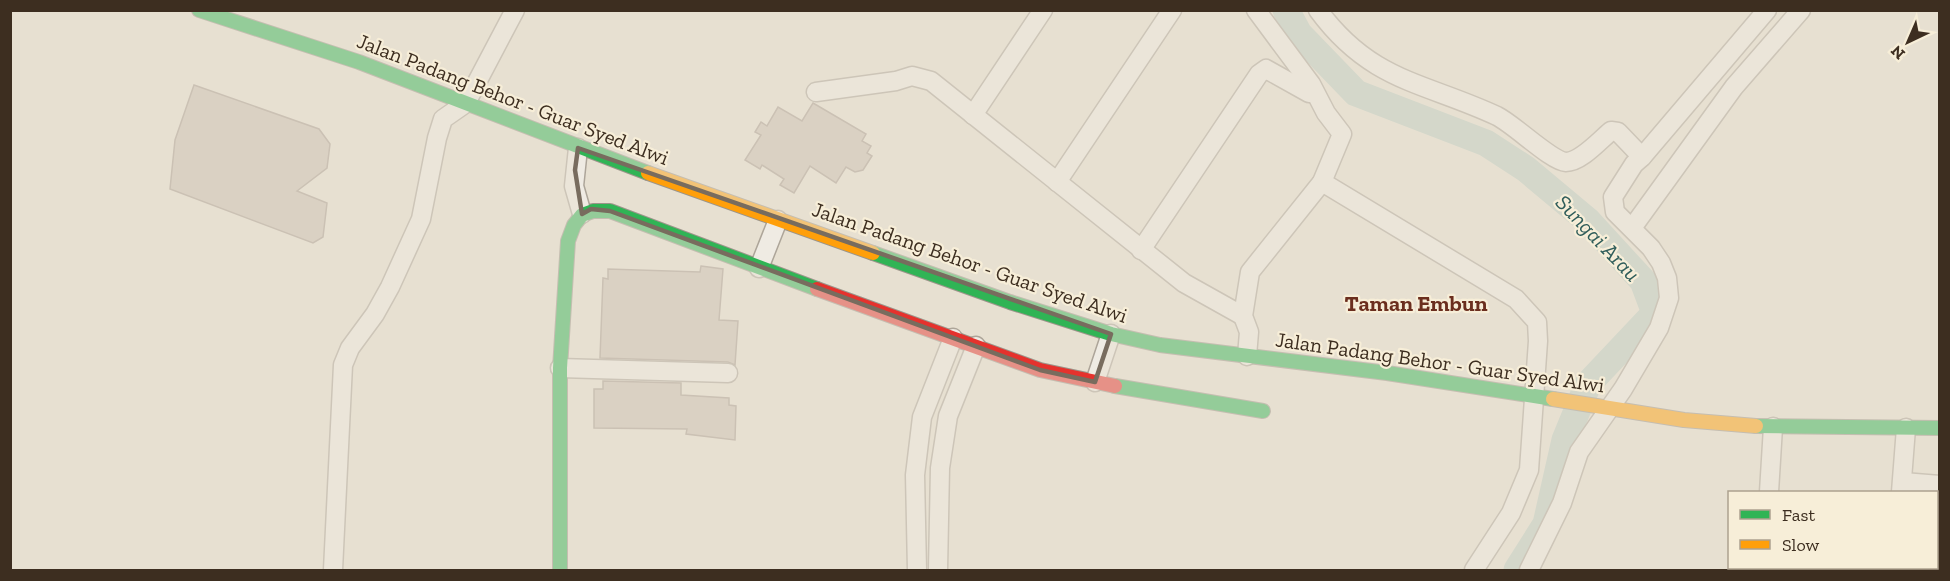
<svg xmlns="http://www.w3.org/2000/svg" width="1950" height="581" font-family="'Zilla Slab',serif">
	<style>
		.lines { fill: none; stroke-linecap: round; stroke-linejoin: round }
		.river { stroke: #bcccc2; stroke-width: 27 }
		.building { fill: #cbbfb2; stroke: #a89c90; stroke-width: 1.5 }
		.street-casing { stroke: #ada599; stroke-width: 21 }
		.fast-casing { stroke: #9c958a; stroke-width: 16 }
		.slow-casing { stroke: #9c958a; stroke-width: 16 }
		.jam-casing { stroke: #9c958a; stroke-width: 16 }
		.street { stroke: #efebe3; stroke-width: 18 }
		.fast { stroke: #30b455; stroke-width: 14 }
		.slow { stroke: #ff9f0a; stroke-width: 14 }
		.jam { stroke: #e5322d; stroke-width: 14 }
		.marked { fill: none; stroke: #786c5e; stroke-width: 4.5; stroke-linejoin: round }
		.labels { text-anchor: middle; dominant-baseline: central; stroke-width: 4.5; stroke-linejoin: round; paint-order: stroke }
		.street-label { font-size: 21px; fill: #3d2e20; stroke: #f7eed8 }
		.water-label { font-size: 22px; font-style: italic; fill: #2f5d5a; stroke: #f7eed8 }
		.neighbourhood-label { font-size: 22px; font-weight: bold; fill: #6b2e1e; stroke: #f7eed8 }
	</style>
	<rect width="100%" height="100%" fill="#e7e0d1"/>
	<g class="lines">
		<polyline class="river" points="1286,10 1299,34 1356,93 1486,143 1526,169 1587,220 1643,281 1655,313 1588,384 1565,440 1546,524 1517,570"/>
	</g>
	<g class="building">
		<polygon points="194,85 319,129 330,144 327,168 297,191 327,203 323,237 313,243 170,189 175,140"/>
		<polygon points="813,103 866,134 862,141 871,146 867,153 872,156 863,170 855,172 846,167 836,183 810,166 794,193 780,185 784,179 762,165 760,169 745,160 761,135 755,132 761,122 767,126 778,107 802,121"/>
		<polygon points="701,266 723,269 719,320 738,321 735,365 728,362 600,358 603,278 608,279 608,269 700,272"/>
		<polygon points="603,381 681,383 681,395 729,398 729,405 736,406 735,440 686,434 687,429 594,428 594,389 603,389"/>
	</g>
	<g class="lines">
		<defs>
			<g id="street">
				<path d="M1318 10C1371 82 1424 82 1497 116 1515 125 1551 161 1566 162 1581 162 1600 140 1611 131L1618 132 1642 157 1634 164 1613 197 1615 212 1651 248 1661 263 1667 278 1669 298 1659 328 1623 389 1579 452 1562 503 1529 570"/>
				<polyline points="816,92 896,81 912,76 931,81 1184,283 1243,316"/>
				<polyline points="973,115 1043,10"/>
				<polyline points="578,148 574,186 582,214"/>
				<polyline points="1642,157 1767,10"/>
				<polyline points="1057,182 1172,10"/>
				<polyline points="1322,182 1516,299 1537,322 1538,341 1529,470 1511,513 1474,570"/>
				<polyline points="1632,228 1734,87 1801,10"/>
				<polyline points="1141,250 1259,74 1266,69 1309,93 1314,92"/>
				<polyline points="759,268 778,220"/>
				<polyline points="1247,356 1249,332 1243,316 1250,272 1322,182 1342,134 1326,113 1311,84 1256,10"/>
				<polyline points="560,368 728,373"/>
				<polyline points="1095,382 1111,334"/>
				<polyline points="1903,482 1940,485"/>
				<polyline points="1769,492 1773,427"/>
				<polyline points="1901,492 1906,428"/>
				<polyline points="333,570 343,365 350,348 375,314 390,287 421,219 437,138 443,119 466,103 515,10"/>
				<polyline points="917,570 915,475 922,417 953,338"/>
				<polyline points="938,570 940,468 948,416 976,346"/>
				<polyline points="1764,570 1764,568"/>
				<polyline points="1889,570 1889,568"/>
			</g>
			<g id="fast">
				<polyline points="199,10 359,62 648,173"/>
				<polyline points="873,253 1010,302 1111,334 1160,345 1387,373 1553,399"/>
				<polyline points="1115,386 1263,411"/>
				<polyline points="1756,426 1940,428"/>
				<polyline points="560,570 560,368 568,241 574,225 582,215 593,211 610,211 817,289"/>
			</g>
			<g id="slow">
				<polyline points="648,173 873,253"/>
				<polyline points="1553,399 1684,420 1756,426"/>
			</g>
			<polyline id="jam" points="817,289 1040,370 1115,386"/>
		</defs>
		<use href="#street" class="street-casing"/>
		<use href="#fast" class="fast-casing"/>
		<use href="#slow" class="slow-casing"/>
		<use href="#jam" class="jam-casing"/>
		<use href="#street" class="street"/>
		<use href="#fast" class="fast"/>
		<use href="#slow" class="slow"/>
		<use href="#jam" class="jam"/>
	</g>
	<path d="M0 0H1950V581H0ZM578 148 1111 334 1095 382 1040 370 610 211 591 209 582 214 575 170Z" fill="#e7e0d1" fill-opacity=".55" fill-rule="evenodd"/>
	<path class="marked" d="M578 148 1111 334 1095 382 1040 370 610 211 591 209 582 214 575 170Z"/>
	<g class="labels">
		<g class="street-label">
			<text transform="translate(513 99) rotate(21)">Jalan Padang Behor - Guar Syed Alwi</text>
			<text transform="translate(970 262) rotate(19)">Jalan Padang Behor - Guar Syed Alwi</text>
			<text transform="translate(1440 362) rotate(8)">Jalan Padang Behor - Guar Syed Alwi</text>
		</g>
		<g class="water-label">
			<text transform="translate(1598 238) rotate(46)">Sungai Arau</text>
		</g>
		<g class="neighbourhood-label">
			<text x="1416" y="303">Taman Embun</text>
		</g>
	</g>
	<rect width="1950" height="581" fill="none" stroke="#3d2e20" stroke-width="24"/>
	<rect x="1728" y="491" width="210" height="78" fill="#f7eed8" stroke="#ada18e" stroke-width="1.5"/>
	<rect x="1740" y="510" width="30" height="9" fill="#30b455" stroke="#ada18e" stroke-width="1.5"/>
	<text x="1782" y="521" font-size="18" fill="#3d2e20">Fast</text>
	<rect x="1740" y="540" width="30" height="9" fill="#ff9f0a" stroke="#ada18e" stroke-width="1.5"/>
	<text x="1782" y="551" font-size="18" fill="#3d2e20">Slow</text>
	<g transform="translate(1908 42) rotate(224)" stroke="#f7eed8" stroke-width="4.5" paint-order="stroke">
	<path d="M0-4.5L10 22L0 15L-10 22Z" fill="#3d2e20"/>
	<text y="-9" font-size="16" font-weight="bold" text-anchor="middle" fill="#3d2e20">N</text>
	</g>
</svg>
